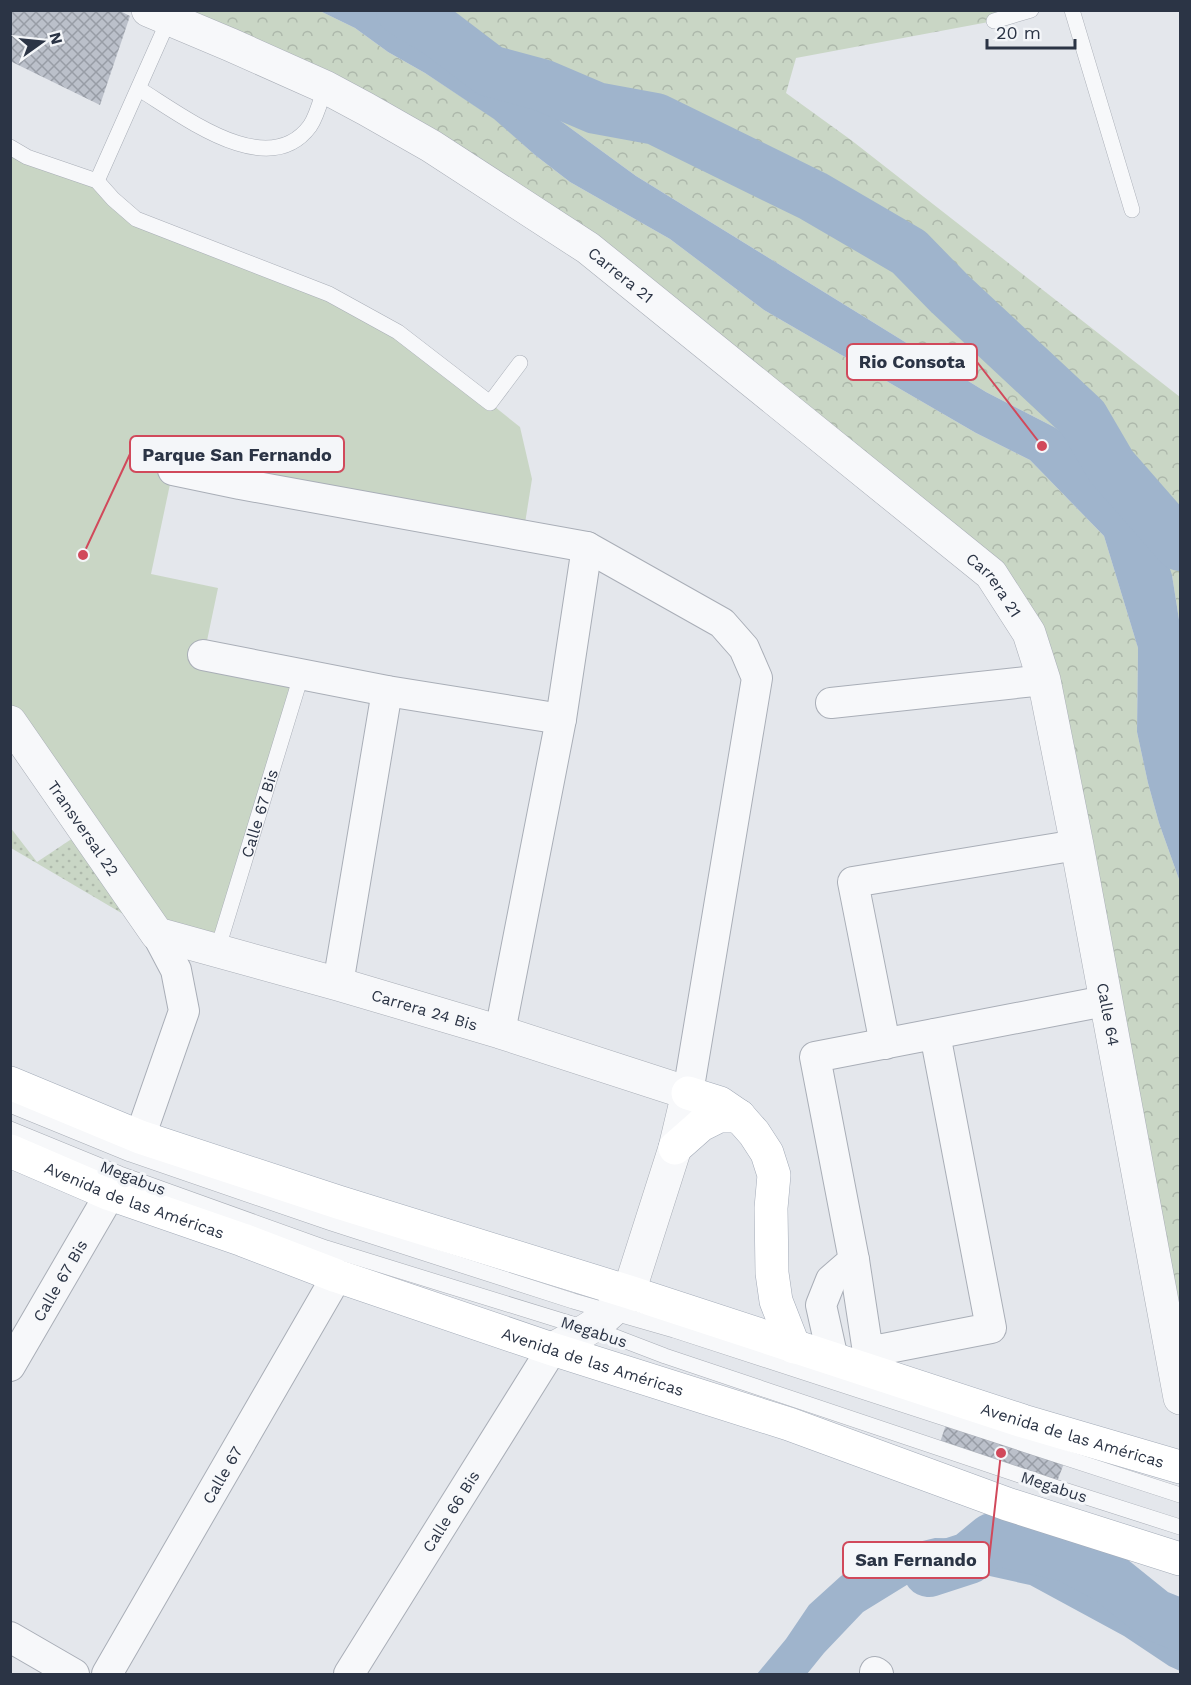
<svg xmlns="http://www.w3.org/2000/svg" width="1191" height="1685" font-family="'Work Sans',sans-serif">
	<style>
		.grass { fill: url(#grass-dots) }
		.forest { fill: url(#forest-crowns) }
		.park { fill: #c9d6c5 }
		.water { fill: #9fb4cc }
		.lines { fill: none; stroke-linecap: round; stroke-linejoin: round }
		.river { stroke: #9fb4cc; stroke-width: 52 }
		.building { fill: url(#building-cross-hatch) }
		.service-casing { stroke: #a9aeb7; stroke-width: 16 }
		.minor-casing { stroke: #a9aeb7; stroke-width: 32 }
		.tertiary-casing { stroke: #a9aeb7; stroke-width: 34 }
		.primary-casing { stroke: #a3abb8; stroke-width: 34 }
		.service { stroke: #f7f8fa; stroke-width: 15 }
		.minor { stroke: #f7f8fa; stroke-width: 30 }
		.tertiary { stroke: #f7f8fa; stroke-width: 33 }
		.primary { stroke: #fff; stroke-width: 33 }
		.labels { text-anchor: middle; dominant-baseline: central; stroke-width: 6; stroke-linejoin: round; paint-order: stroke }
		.street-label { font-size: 16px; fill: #2b3445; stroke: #f4f6f9 }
		.leader { fill: none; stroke: #d1495b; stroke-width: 2 }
		.callout-dot { fill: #d1495b; stroke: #f4f6f9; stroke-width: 2 }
		.callout { fill: #f4f6f9; stroke: #d1495b; stroke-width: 2 }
		.callout-label { font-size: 18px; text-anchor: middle; font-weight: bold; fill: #2b3445 }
	</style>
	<defs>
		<pattern id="grass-dots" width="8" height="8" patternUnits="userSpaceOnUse" patternTransform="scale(1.5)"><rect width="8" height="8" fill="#c9d6c5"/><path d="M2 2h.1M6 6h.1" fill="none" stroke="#adb8ab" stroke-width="1.8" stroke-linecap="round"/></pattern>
		<pattern id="forest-crowns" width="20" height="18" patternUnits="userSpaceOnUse" patternTransform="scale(1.5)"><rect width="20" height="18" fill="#c9d6c5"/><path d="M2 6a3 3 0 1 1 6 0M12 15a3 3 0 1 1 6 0" fill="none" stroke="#adb8ab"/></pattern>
		<pattern id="building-cross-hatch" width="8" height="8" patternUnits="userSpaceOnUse" patternTransform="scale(1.5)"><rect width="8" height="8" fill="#bbc0ca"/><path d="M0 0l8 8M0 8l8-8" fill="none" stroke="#989da6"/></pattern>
	</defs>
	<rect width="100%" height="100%" fill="#e4e7ec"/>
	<polygon class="grass" points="10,827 37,862 85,830 157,934 11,848"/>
	<g class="forest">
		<polygon points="148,11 320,11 355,28 388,52 425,73 495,119 535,155 570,182 670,239 764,310 976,433 1030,460 1104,536 1138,648 1137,732 1148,783 1159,823 1180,882 1180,1382 1044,680 991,574 431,146"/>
		<polygon points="402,11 1031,11 994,21 796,58 786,93 851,140 1180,397 1180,626 1172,575 1054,427 986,392 636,176 440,33"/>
	</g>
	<polygon class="park" points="11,147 97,181 136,219 329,294 490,403 520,427 532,479 523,536 173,470 151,574 218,588 204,655 301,676 217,951 157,934 11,722"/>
	<g class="water">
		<polygon points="320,11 402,11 440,33 636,176 986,392 1054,427 1111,466 1152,515 1172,575 1180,626 1180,882 1159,823 1148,783 1137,732 1138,648 1104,536 1030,460 976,433 764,310 670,239 570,182 535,155 494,119 425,73 388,52 355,28"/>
		<polygon points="935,1538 992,1539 1015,1543 1109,1578 1155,1615 1180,1625 1180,1671 1169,1666 1124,1636 1030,1585 958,1569 923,1575 863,1612 824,1653 807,1674 757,1674 786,1639 809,1605 841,1576 881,1551"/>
	</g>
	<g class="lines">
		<g class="river">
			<polyline points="402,10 440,33 490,71 542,85 596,108 656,119 813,196 909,252 950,294 1083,418 1111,466 1180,545"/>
			<polyline points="929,1571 969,1558 992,1539 1068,1556 1109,1578 1155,1615 1180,1625"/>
		</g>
	</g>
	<g class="building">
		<polygon points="10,10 118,10 130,16 100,105 10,61"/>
		<polygon points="948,1419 1066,1458 1055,1487 938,1448"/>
	</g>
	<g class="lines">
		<defs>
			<g id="service">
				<polyline points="1072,10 1132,210"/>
				<polyline points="994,21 1031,10"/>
				<path d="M139 89C182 115 268 183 310 126 317 116 321 99 325 87"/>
				<polyline points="10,147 27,157 97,181 113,199 136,219 329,294 398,332 490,403 520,363"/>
				<polyline points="97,181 169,19"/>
				<path id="s1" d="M217 951 301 676"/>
				<polyline points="10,1105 130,1154 331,1223 573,1301 674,1330 1180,1495"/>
				<polyline points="10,1129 120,1174 326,1248 572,1324 592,1328 665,1356 1055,1487 1180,1527"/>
			</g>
			<g id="minor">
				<polyline points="173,470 240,484 587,547 722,623 744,648 757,678 688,1093"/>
				<polyline points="203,655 387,691 561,719"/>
				<polyline points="831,703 1044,680"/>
				<polyline points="338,984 387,691"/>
				<polyline points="500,1032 561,719 587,547"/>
				<polyline points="885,1044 853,882 1077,845"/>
				<polyline points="140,1137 184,1011 176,970 157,934"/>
				<polyline points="854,1260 868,1352 991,1328 935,1034"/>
				<polyline points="833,1359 821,1305 831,1280 854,1260 815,1057 1105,1001"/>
				<path id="s2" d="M10 1366 110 1194"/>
				<polyline points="10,1637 74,1674"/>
				<polyline points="875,1672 878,1674"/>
				<path id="s3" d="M107 1674 337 1276"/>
				<path id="s4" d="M349 1674 552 1349"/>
			</g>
			<g id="tertiary">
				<path id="s5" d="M148 10 231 45 325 87 366 109 431 146 588 248 991 574 1029 633 1044 680 1077 845 1180 1398"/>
				<path id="s6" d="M10 722 157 934 338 984 500 1032 688 1093 675 1148 629 1292C604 1323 586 1331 552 1349"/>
			</g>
			<g id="primary">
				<path id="s7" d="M10 1083 140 1137 338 1202 629 1292 1023 1421 1180 1467"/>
				<polyline points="688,1093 720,1103 739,1116 754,1133 767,1153 774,1175 771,1208 772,1273 776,1301 794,1347"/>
				<polyline points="675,1148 701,1125 719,1116 739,1116"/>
				<path id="s8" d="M10 1151 110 1194 243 1240 337 1276 552 1349 789 1424 1007 1504 1180 1559"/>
			</g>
		</defs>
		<use href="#service" class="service-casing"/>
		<use href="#minor" class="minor-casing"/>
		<use href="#tertiary" class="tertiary-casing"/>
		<use href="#primary" class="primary-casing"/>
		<use href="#service" class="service"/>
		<use href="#minor" class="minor"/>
		<use href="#tertiary" class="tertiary"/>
		<use href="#primary" class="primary"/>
	</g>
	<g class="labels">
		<g class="street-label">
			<text stroke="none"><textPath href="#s5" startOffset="544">Carrera 21</textPath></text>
			<text stroke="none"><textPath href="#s5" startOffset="1030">Carrera 21</textPath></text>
			<text stroke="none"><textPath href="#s1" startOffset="144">Calle 67 Bis</textPath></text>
			<text stroke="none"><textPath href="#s6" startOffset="129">Transversal 22</textPath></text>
			<text stroke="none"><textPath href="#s6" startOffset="536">Carrera 24 Bis</textPath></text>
			<text stroke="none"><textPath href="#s5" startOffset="1480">Calle 64</textPath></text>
			<text transform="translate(133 1178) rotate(21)">Megabus</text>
			<text stroke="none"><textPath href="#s8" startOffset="134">Avenida de las Américas</textPath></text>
			<text stroke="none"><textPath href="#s2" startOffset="99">Calle 67 Bis</textPath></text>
			<text transform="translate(594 1332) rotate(18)">Megabus</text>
			<text stroke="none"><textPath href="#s8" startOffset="620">Avenida de las Américas</textPath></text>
			<text stroke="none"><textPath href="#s7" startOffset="1120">Avenida de las Américas</textPath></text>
			<text stroke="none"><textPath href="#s3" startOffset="230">Calle 67</textPath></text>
			<text transform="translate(1054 1487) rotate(18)">Megabus</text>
			<text stroke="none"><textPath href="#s4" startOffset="192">Calle 66 Bis</textPath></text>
		</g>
	</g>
	<path class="leader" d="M1042 446L977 362M83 555L130 454M1001 1453L989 1560"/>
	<g class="callout-dot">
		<circle cx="1042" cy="446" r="6"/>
		<circle cx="83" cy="555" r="6"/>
		<circle cx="1001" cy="1453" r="6"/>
	</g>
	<g class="callout">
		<rect x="847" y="344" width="130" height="36" rx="6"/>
		<rect x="130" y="436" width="214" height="36" rx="6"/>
		<rect x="843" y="1542" width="146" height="36" rx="6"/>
	</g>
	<g class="callout-label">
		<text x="912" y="368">Rio Consota</text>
		<text x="237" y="461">Parque San Fernando</text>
		<text x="916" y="1566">San Fernando</text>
	</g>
	<rect width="1191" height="1685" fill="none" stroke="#2b3445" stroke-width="24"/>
	<g transform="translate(42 42) rotate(75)" stroke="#f4f6f9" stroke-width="4.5" paint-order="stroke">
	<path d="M0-4.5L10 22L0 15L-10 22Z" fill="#2b3445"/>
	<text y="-9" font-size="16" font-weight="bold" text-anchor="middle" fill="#2b3445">N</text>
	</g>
	<path d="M987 39v9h88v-9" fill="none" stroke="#2b3445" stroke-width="3"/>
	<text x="996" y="39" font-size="18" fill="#2b3445" stroke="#f4f6f9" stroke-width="4.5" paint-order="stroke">20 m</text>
</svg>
